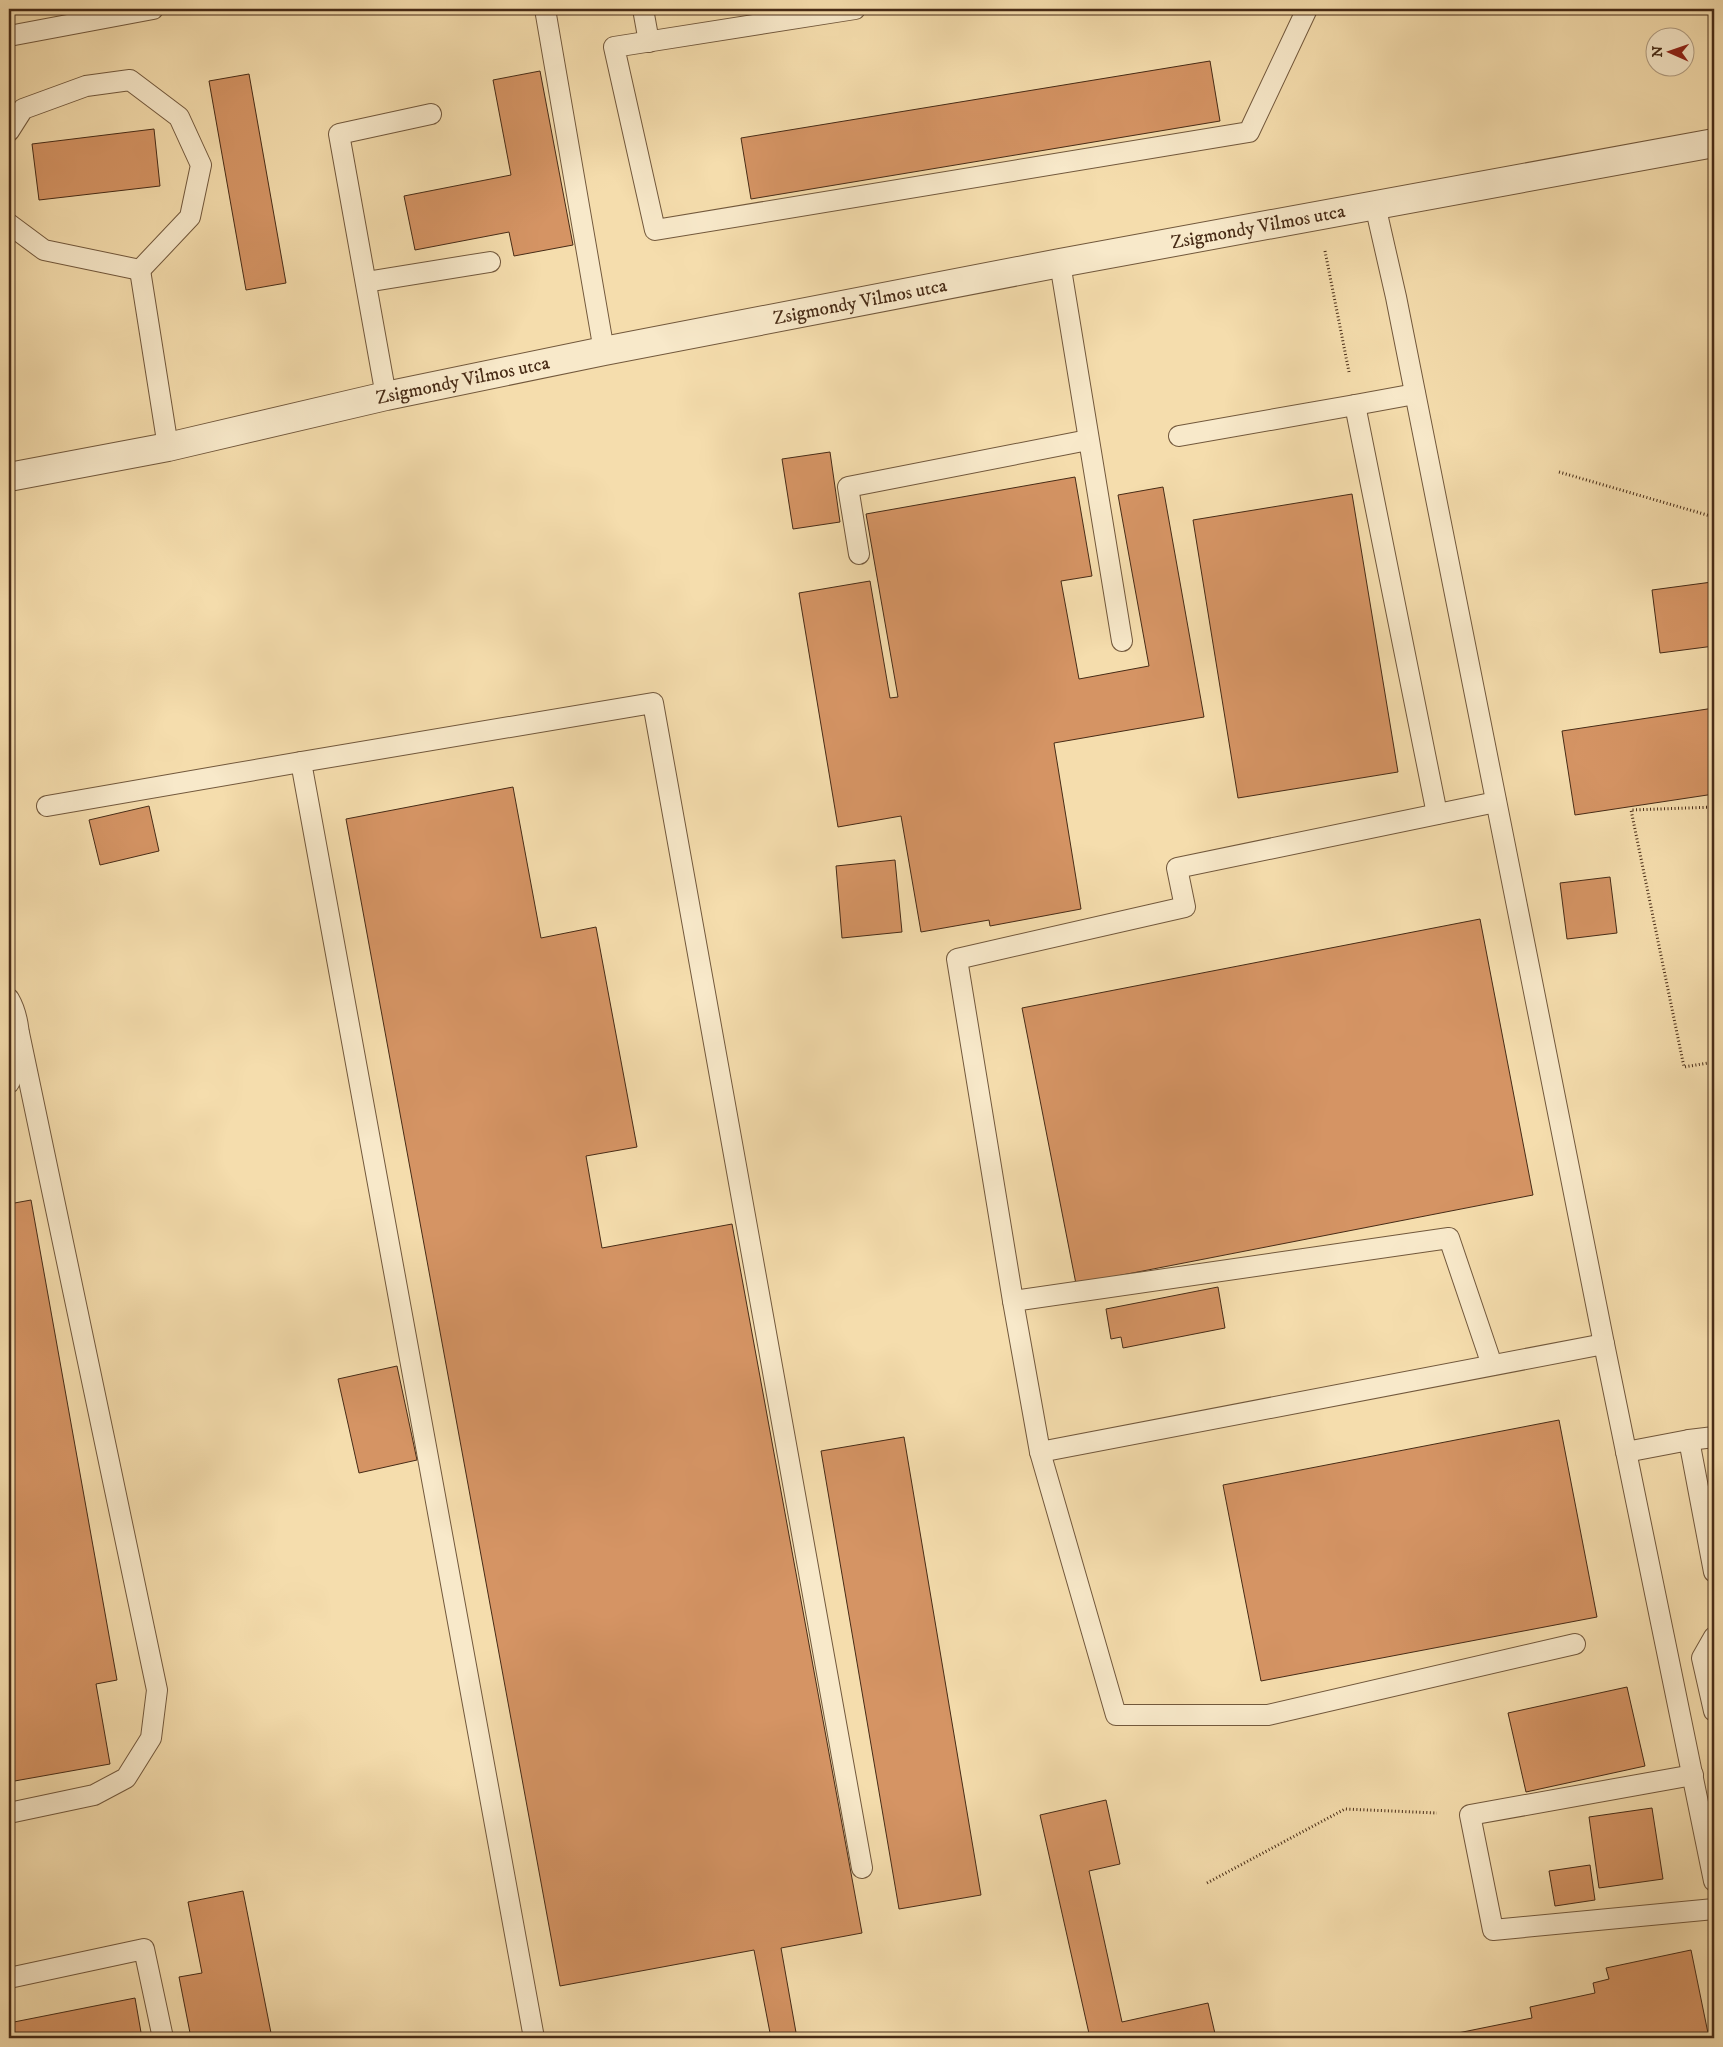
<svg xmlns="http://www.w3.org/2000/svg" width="1723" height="2047" font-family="'IM FELL DW Pica',serif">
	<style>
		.building { fill: #d59464; stroke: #472b16 }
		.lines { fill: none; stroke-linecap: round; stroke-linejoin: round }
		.lane-casing { stroke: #72583c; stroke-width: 22 }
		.street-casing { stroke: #72583c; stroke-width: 30 }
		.path { stroke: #472b16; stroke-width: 3; stroke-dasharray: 1 2.5; stroke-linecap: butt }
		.lane { stroke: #f8e9ca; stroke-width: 20 }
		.street { stroke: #f8e9ca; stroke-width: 28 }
		.labels { text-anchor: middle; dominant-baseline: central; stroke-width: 4.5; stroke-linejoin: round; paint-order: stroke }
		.street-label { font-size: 19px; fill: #472b16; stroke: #f8e9ca }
	</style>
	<rect width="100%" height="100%" fill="#f5ddad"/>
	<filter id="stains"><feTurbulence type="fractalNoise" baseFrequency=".004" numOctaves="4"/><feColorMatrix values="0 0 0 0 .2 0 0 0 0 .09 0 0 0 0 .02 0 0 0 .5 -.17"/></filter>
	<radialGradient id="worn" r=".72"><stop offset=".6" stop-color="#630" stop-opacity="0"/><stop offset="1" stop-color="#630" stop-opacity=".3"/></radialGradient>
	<g class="building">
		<polygon points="1210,61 1220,121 751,199 741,138"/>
		<polygon points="540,71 573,245 514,256 509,232 415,250 404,196 511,175 493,80"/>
		<polygon points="249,74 286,283 246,290 209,81"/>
		<polygon points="154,129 160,186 39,200 32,144"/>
		<polygon points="830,452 840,522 793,529 782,459"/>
		<polygon points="1075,477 1092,576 1061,581 1079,679 1149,666 1118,495 1163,487 1204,717 1054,743 1081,909 990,926 989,920 921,932 901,816 838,827 799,593 870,581 890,698 898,697 866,514"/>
		<polygon points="1352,494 1398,772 1238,798 1193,520"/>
		<polygon points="1712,582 1714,599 1714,646 1660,653 1652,590"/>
		<polygon points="1714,708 1714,794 1575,815 1562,731"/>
		<polygon points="513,787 541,938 596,927 637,1147 586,1156 602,1248 732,1224 862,1933 781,1948 797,2038 771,2038 754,1950 560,1986 346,819"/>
		<polygon points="149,806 159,851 100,865 89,820"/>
		<polygon points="895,860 902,932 842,938 836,866"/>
		<polygon points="1610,877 1617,933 1567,939 1560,883"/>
		<polygon points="1480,919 1533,1195 1076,1284 1022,1008"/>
		<polygon points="31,1200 117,1680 96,1684 110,1764 9,1782 9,1204"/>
		<polygon points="1218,1287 1225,1328 1123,1348 1121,1337 1111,1339 1106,1309"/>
		<polygon points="397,1366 417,1460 359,1473 338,1379"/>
		<polygon points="1559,1420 1597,1617 1261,1681 1223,1485"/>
		<polygon points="904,1437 981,1895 899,1909 821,1451"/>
		<polygon points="1627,1687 1645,1766 1526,1792 1508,1713"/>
		<polygon points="1106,1800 1120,1864 1089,1871 1122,2022 1208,2003 1216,2038 1090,2038 1040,1815"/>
		<polygon points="1652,1808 1663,1879 1599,1888 1589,1817"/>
		<polygon points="1590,1865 1595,1900 1555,1906 1549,1871"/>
		<polygon points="243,1891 272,2038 191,2038 179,1977 202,1973 188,1902"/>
		<polygon points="1691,1950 1709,2038 1433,2038 1532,2018 1530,2007 1595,1993 1593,1983 1609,1979 1606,1968"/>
		<polygon points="135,1998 142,2038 9,2038 9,2023"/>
	</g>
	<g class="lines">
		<defs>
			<g id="lane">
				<polyline points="545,9 604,351"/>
				<polyline points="643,9 649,42"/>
				<polyline points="855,9 614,47 655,230 1249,132 1307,9"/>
				<polyline points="9,36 153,9"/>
				<polyline points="9,131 23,109 86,86 130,80 179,117 201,165 190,217 140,270"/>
				<polyline points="1375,205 1396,297 1604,1344 1714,1881"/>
				<polyline points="9,224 44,250 140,270"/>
				<polyline points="1060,263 1122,641"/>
				<polyline points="140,270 168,447"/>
				<polyline points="366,282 490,262"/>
				<polyline points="386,396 339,134 431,114"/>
				<polyline points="1355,405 1415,394"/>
				<polyline points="1179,436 1355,405 1437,814"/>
				<polyline points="859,554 848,487 1088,440"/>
				<polyline points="47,806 301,762"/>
				<path d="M9 999C19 1016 21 1042 18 1061 16 1069 12 1076 9 1083"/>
				<polyline points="1013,1301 957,959 1185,907 1177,868 1496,802"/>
				<polyline points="1714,1437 1689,1440 1714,1572"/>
				<polyline points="1040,1452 1013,1301 1449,1238 1492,1365"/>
				<polyline points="1626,1452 1689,1440"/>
				<polyline points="1714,1637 1702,1658 1714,1711"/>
				<polyline points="1575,1644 1268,1715 1116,1715 1040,1452 1604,1344"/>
				<polyline points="1693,1775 1470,1815 1493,1930 1714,1909"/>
				<polyline points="9,1813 94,1795 126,1778 151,1738 157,1690 19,1033"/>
				<polyline points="9,1978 144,1949 163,2038"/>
				<polyline points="534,2038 301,762 653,703 862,1868"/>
			</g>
			<g id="street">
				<path id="s1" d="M9 477 168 447 386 396 604 351 1060 263 1714 143"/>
			</g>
		</defs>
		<use href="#lane" class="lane-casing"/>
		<use href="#street" class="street-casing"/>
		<g class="path">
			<polyline points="1325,251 1349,372"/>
			<polyline points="1559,472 1714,517"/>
			<polyline points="1714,807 1631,810 1684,1067 1714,1062"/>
			<polyline points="1207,1883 1345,1809 1437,1813"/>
		</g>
		<use href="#lane" class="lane"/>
		<use href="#street" class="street"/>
	</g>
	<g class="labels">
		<g class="street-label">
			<text stroke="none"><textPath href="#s1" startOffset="1274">Zsigmondy Vilmos utca</textPath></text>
			<text stroke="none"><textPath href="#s1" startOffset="869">Zsigmondy Vilmos utca</textPath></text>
			<text stroke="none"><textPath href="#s1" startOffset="464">Zsigmondy Vilmos utca</textPath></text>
		</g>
	</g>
	<rect width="1723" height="2047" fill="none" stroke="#f5ddad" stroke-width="30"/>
	<rect x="10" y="10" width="1703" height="2027" fill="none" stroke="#472b16" stroke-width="2.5"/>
	<rect x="15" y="15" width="1693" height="2017" fill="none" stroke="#472b16"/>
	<g transform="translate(1670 52) rotate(272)"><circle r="24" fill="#f8e9ca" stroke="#b19d82"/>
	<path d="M0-4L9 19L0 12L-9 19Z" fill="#8f2418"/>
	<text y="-8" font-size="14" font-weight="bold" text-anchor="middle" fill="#472b16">N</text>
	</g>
	<rect width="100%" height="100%" filter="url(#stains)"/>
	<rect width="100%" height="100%" fill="url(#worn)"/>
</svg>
